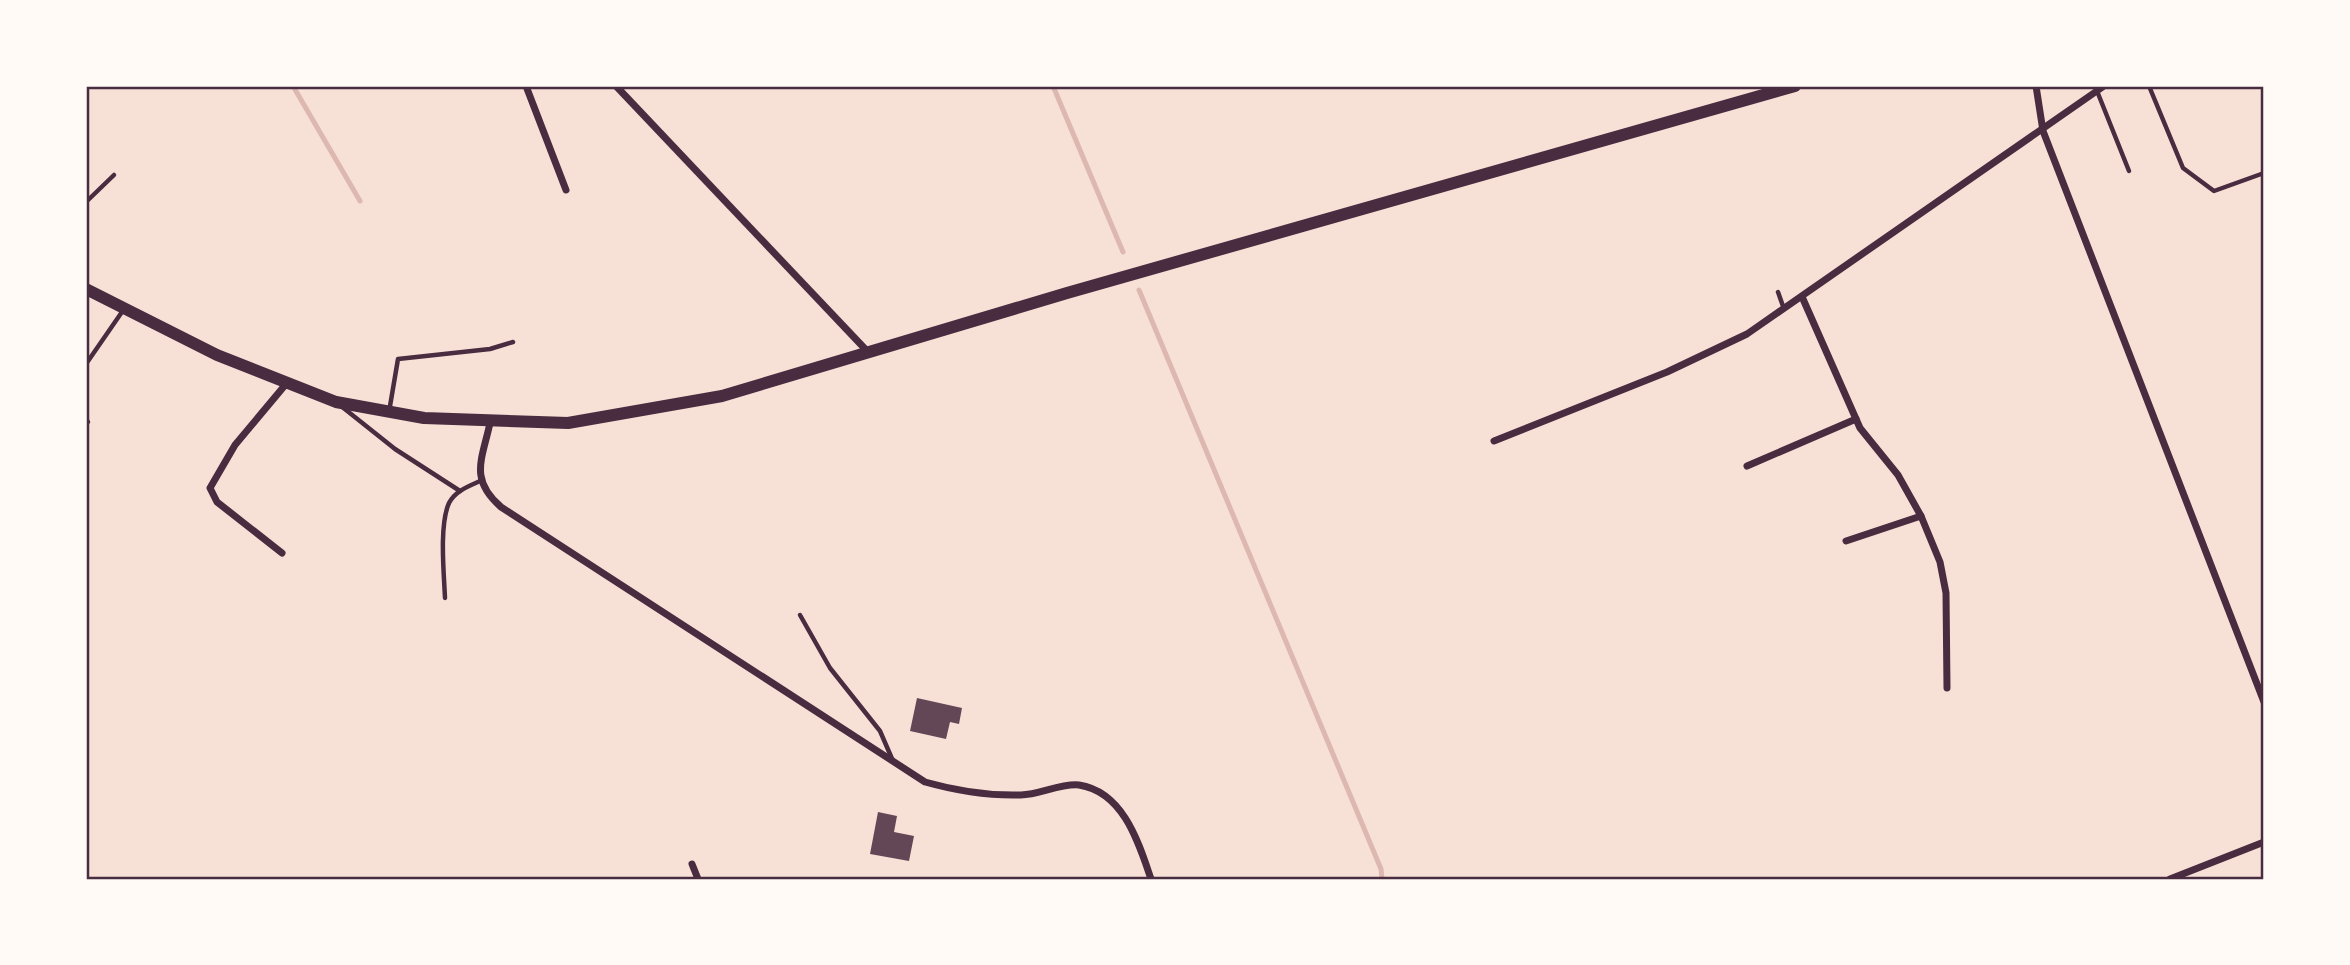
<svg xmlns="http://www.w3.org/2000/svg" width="2350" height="965" font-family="Montserrat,sans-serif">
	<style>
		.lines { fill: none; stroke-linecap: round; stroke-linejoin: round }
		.stream { stroke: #dcb8b0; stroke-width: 5 }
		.building { fill: #644757 }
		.service { stroke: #4a2c40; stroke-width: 4.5 }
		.minor { stroke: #4a2c40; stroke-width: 7 }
		.secondary { stroke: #4a2c40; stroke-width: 12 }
		.neatline { fill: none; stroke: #4a2c40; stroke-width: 2.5 }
	</style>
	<rect width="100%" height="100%" fill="#f7e1d7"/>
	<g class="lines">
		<g class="stream">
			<polyline points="293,86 360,201"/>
			<polyline points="1053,86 1123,252"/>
			<polyline points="1139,290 1381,869 1382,879"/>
		</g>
	</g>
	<g class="building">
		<polygon points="917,698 962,708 959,724 950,722 946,739 910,731"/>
		<polygon points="878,812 897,816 894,832 914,836 909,861 870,854"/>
	</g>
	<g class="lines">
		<g class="service">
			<polyline points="2149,86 2183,168 2214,191 2264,173"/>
			<polyline points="2097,91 2129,171"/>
			<polyline points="86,202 114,175"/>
			<polyline points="1778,292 1784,309"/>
			<polyline points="86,364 124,309"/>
			<polyline points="341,406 395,449 460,491"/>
			<polyline points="389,412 398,359 490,349 513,342"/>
			<polyline points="86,419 88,422"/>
			<path d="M445 598C444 574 439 525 449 503 455 491 469 486 480 481"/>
			<polyline points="800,615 830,668 880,731 893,761"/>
		</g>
		<g class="minor">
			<polyline points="526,86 566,190"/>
			<polyline points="616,86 868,352"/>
			<polyline points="2036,86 2043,131 2264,702"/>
			<polyline points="1803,299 1860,428 1898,475 1921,516 1940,562 1946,593 1947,688"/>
			<path d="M490 423C482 460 469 479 501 507L925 782C957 791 988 796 1021 795 1039 795 1061 783 1079 785 1124 792 1139 844 1151 879"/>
			<polyline points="1494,441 1667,372 1747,334 2104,86"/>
			<polyline points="1747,466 1856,419"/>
			<polyline points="1846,541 1921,516"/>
			<polyline points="282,553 217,502 210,488 235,445 286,384"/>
			<polyline points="692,864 698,879"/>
			<polyline points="2170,879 2264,842"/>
		</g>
		<polyline class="secondary" points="86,289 217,355 336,402 424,418 568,423 722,396 1067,293 1795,86"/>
	</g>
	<rect width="2350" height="965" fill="none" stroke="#fffaf5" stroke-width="175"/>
	<rect x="88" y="88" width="2174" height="790" class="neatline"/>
</svg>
